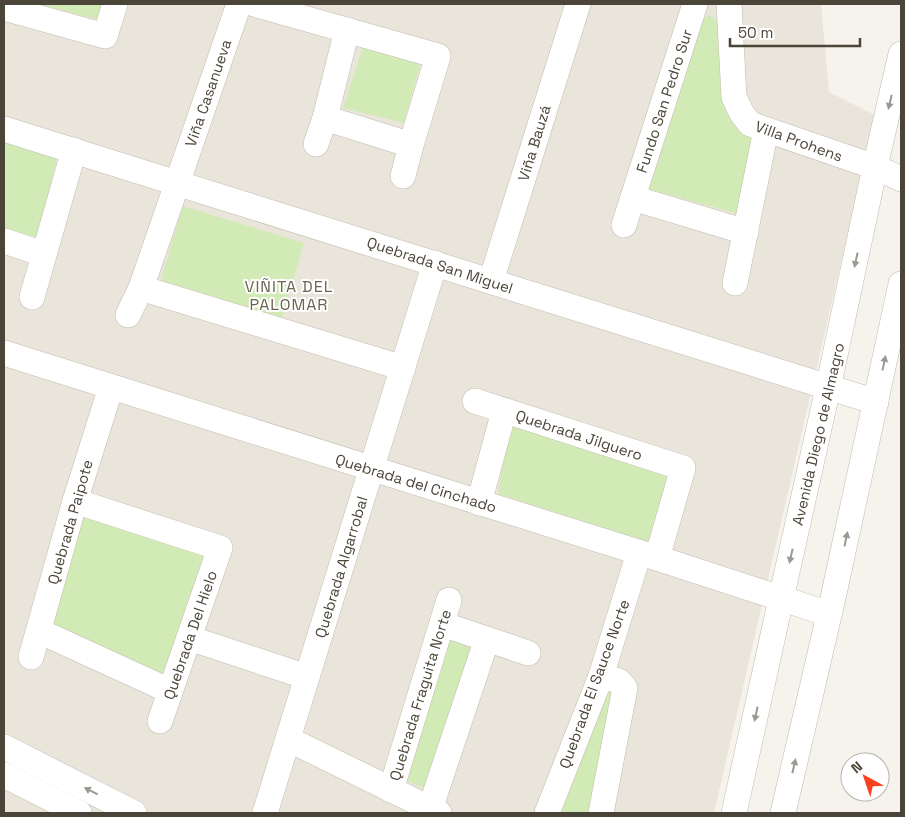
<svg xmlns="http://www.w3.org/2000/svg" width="905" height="817" font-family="'Space Grotesk',sans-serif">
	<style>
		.residential { fill: #eae5da }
		.green { fill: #d2eab5 }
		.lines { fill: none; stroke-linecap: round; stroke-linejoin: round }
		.minor-casing { stroke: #c2bbae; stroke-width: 26 }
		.minor { stroke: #fff; stroke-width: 25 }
		.oneway { fill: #9c9892 }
		.labels { text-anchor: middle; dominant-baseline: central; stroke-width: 4; stroke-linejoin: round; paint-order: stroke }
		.street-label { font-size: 15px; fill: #4b4439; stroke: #fff }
		.neighbourhood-label { font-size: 16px; letter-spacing: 1px; fill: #6e6250; stroke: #fff }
	</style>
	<rect width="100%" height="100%" fill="#f6f3ec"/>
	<polygon class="residential" points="4,4 821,4 829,92 875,115 714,813 4,813"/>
	<g class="green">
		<polygon points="40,4 105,4 100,20"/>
		<polygon points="710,16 718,22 753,137 739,214 649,189 700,19"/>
		<polygon points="363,47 421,61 404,123 343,108"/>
		<polygon points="4,142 57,158 38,238 4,228"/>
		<polygon points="183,206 304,243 282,318 161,280"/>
		<polygon points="510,422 672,473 652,543 498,494"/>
		<polygon points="84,514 199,551 206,561 168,672 157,676 54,626 50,616"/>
		<polygon points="448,634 473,642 427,789 403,779"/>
		<polygon points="613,686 590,813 560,813 602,694"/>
	</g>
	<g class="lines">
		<defs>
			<g id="minor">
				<polyline points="254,4 438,56 411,145 325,118 347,30"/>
				<polyline points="729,4 734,97 741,112 750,124 875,167 901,179"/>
				<polyline points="4,8 105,36 115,4"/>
				<polyline points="4,129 876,402"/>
				<polyline points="316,144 325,118"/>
				<polyline points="403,176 411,145"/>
				<polyline points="633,198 746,232"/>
				<polyline points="624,225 695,4"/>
				<polyline points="4,241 44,254"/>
				<polyline points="491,281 578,4"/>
				<polyline points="735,283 766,130"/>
				<polyline points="141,288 403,368"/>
				<polyline points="32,297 74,150"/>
				<polyline points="128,315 141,288 239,4"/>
				<polyline points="4,353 657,558 829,614"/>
				<polyline points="475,401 683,468 657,558"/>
				<polyline points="75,501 220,548 160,721"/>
				<polyline points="479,503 504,411"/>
				<polyline points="442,624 528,653"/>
				<polyline points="39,631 170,691"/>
				<polyline points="189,638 307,677"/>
				<polyline points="31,657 75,501 111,387"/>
				<polyline points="288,739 439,813"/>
				<polyline points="4,747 134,813"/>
				<polyline points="4,775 79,813"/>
				<polyline points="391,790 449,600"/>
				<polyline points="430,809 487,639"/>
				<polyline points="265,813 435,263"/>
				<polyline points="547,813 601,676 639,553"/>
				<polyline points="601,813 625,688 619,681 601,676"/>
				<polyline points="734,813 781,599 828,388 875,167 901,54"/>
				<polyline points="783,813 833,598 901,284"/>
			</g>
		</defs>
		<use href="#minor" class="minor-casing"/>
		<use href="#minor" class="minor"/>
	</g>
	<defs><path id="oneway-solid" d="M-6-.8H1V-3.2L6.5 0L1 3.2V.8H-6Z" transform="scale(1.25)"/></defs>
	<g class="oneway">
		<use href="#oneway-solid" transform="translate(890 102) rotate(103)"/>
		<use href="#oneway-solid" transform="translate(856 260) rotate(102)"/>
		<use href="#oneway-solid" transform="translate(884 363) rotate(-78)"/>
		<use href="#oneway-solid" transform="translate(846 539) rotate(-78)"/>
		<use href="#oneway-solid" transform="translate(791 556) rotate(103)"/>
		<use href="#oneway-solid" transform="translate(756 714) rotate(102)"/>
		<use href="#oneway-solid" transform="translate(794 766) rotate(-77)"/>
		<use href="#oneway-solid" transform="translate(91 791) rotate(-153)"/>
	</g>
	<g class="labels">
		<g class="street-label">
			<text transform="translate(208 93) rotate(-71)">Viña Casanueva</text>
			<text transform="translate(664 101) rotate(-72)">Fundo San Pedro Sur</text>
			<text transform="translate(799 141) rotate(20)">Villa Prohens</text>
			<text transform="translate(534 143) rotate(-73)">Viña Bauzá</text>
			<text transform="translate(440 265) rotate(18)">Quebrada San Miguel</text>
			<text transform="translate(818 434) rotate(-77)">Avenida Diego de Almagro</text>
			<text transform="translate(579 435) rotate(18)">Quebrada Jilguero</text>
			<text transform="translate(416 483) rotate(17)">Quebrada del Cinchado</text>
			<text transform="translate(70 522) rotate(-74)">Quebrada Paipote</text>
			<text transform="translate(341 567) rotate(-73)">Quebrada Algarrobal</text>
			<text transform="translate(190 635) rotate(-71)">Quebrada Del Hielo</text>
			<text transform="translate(594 684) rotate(-70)">Quebrada El Sauce Norte</text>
			<text transform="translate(420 695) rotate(-73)">Quebrada Fraguita Norte</text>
		</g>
		<g class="neighbourhood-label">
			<text x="289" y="286">VIÑITA DEL<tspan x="289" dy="18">PALOMAR</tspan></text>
		</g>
	</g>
	<rect width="905" height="817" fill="none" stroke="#4b4439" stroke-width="10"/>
	<g transform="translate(865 777) rotate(320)"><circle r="24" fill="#ffffff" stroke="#b7b4b0"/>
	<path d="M0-4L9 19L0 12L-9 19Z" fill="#fc3f1d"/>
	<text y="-8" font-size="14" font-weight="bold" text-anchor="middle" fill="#4b4439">N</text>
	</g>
	<path d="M730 38v8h130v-8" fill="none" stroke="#4b4439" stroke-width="2.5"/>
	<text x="738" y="38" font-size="15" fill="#4b4439" stroke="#ffffff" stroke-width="4" paint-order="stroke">50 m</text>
</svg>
